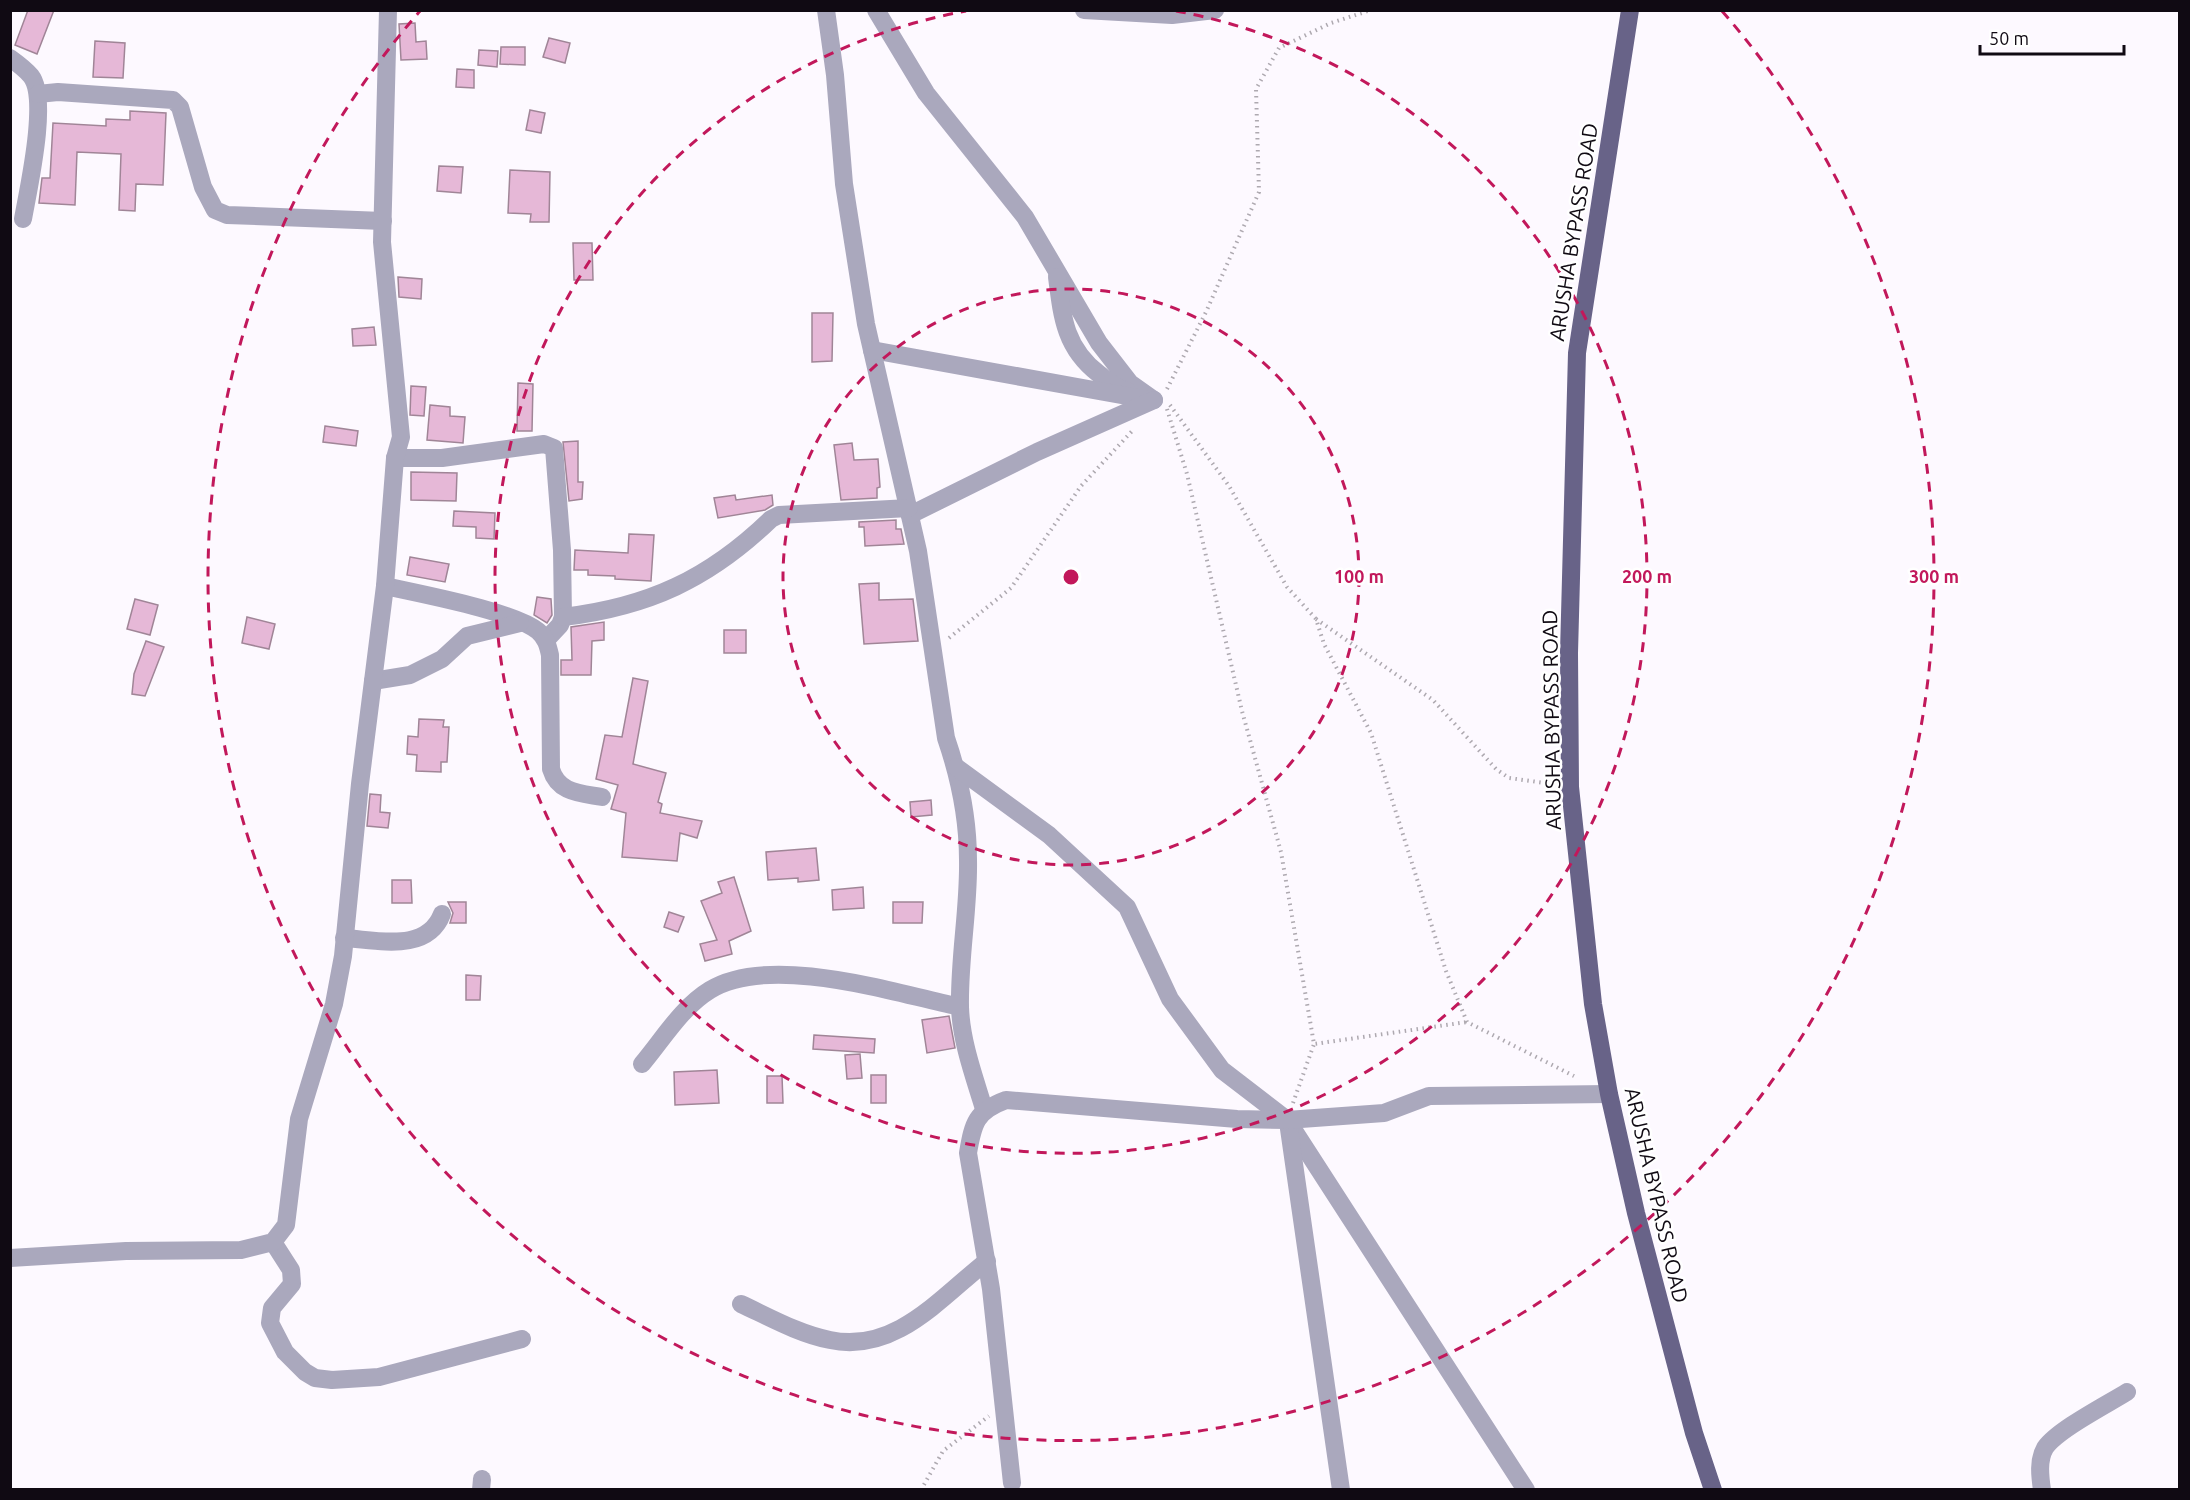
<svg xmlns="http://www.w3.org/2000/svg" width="2190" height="1500" font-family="Ubuntu,sans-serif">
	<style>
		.building { fill: #e6b8d7; stroke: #a08597; stroke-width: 1.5 }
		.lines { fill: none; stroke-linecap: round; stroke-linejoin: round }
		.path { stroke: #aea9b0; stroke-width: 4; stroke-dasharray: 1.5 4.5; stroke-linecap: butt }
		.street { stroke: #aaa8bd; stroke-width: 18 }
		.primary { stroke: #686388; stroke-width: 18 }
		.ring { fill: none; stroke: #c2185b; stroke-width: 3; stroke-dasharray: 10 8 }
		.labels { text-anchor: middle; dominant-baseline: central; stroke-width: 5; stroke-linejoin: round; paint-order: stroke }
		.street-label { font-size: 21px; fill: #100a13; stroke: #fff }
		.centre { fill: #c2185b; stroke: #fff; stroke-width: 3 }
		.ring-label { font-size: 18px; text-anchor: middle; font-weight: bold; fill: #c2185b; stroke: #fff; stroke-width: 5; stroke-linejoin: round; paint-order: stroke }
	</style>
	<rect width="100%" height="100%" fill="#fdf9ff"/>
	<g class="building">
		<polygon points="28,10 54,10 37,54 15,45"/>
		<polygon points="415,23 416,42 426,41 427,59 401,60 399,24"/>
		<polygon points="549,38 570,43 565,63 543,57"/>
		<polygon points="95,41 125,43 123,78 93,77"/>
		<polygon points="501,47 525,47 525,65 500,64"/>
		<polygon points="479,50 498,51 497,67 478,65"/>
		<polygon points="457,69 474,70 474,88 456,87"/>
		<polygon points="530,110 545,113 541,133 526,130"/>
		<polygon points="130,111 166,113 163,185 136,184 135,211 119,210 121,154 77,152 75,205 39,203 42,178 50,178 53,123 106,126 106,119 130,120"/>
		<polygon points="439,166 463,167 461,193 437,191"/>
		<polygon points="510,170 550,172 549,222 530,222 531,214 508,213"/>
		<polygon points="573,243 592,243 593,280 574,280"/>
		<polygon points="398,277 422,279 421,299 399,297"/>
		<polygon points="812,313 833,313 832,361 812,362"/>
		<polygon points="374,327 376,345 353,346 352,329"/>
		<polygon points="518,383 533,384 532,431 517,431"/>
		<polygon points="411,386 426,387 424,416 410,415"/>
		<polygon points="430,405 450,407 450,416 465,417 463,443 427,440"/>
		<polygon points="325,426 358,431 356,446 323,442"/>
		<polygon points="578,441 578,482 583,482 582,499 569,501 563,442"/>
		<polygon points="852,443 854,460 878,459 880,487 877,488 877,498 841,500 834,445"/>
		<polygon points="411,472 457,473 456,501 411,500"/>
		<polygon points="735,495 736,500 772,495 773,505 765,510 718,518 714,498"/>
		<polygon points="454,511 495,513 494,539 476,538 476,527 453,526"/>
		<polygon points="896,520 896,529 901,529 904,544 865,546 864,527 859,527 859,522"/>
		<polygon points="629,534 654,535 651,581 615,579 615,576 588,575 588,570 574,570 575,550 628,553"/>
		<polygon points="410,557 449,564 445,582 407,575"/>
		<polygon points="879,583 879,600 913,599 918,641 864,644 859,584"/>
		<polygon points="537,597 551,599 552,615 547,623 534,615"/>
		<polygon points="135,599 158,605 150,635 127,629"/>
		<polygon points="247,617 275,624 269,649 242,643"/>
		<polygon points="604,622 604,640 592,641 591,675 561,675 561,660 572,660 571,627"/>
		<rect x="724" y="630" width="22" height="23"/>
		<polygon points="146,641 164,647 145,696 132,694 134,674"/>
		<polygon points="633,678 648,681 633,764 666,773 658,802 662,804 660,813 702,821 697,838 680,833 677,861 622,857 626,813 611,809 618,785 596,779 605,735 622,737"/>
		<polygon points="419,719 444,720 443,727 449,727 447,762 441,762 441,772 416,771 417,755 407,754 408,736 418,737"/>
		<polygon points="370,794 381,795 380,812 390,813 388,828 367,826"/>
		<polygon points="931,800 932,815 911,817 910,802"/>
		<polygon points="816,848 819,880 798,882 798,878 768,880 766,852"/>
		<polygon points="734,877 751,931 729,941 732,954 705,961 700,944 717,940 701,901 722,893 718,882"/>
		<polygon points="392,880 411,880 412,903 392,903"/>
		<polygon points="863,887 864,908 833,910 832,890"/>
		<polygon points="448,902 466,902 466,923 450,923 453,913"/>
		<polygon points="893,902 923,902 922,923 893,923"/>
		<polygon points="669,912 684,917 678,932 664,927"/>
		<polygon points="466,975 481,976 480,1000 466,1000"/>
		<polygon points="949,1016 955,1048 927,1053 922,1020"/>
		<polygon points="814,1035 875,1039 874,1053 813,1049"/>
		<polygon points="860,1054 862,1078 847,1079 845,1055"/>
		<polygon points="717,1070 719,1103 675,1105 674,1072"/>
		<rect x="871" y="1075" width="15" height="28"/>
		<polygon points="767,1076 782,1076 783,1103 767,1103"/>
	</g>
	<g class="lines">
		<g class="path">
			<polyline points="1167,389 1206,312 1259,192 1256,89 1279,48 1331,23 1371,10"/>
			<polyline points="1170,405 1229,486 1287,587 1316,619 1324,644 1371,733 1446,971 1467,1022 1574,1076"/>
			<polyline points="1167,409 1187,474 1242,711 1281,852 1314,1044 1467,1022"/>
			<polyline points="1316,619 1433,700 1496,769 1509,778 1552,784"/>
			<polyline points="949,638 1011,588 1081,486 1134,429"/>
			<polyline points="1293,1103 1314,1044"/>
			<polyline points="921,1490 943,1451 989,1416"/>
		</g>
		<g class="street">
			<path d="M826 10 835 75 844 184 866 324 918 551 946 738C959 776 968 819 968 860 969 909 959 957 960 1007 961 1041 974 1076 984 1109"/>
			<polyline points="876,10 926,93 1025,217 1099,343 1130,383 1154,400"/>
			<polyline points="1084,10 1172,15 1215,10"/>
			<path d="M10 58C17 63 26 70 31 76 49 99 28 190 23 219"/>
			<polyline points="38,94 58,92 173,100 180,107 203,187 215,210 227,215 383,221"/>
			<path d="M1057 277C1062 317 1065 348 1099 374 1108 381 1115 388 1127 391"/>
			<polyline points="872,350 1149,400"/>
			<polyline points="395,458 442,458 544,444 554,448 562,550 563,617 560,625 546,640"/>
			<polyline points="910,515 1037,452 1154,400"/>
			<path d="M385 586C420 594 513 611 538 631 546 638 548 646 550 655L551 769C558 793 580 793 602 797"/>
			<path d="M563 617C648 607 709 579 771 519L779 515 909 508"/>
			<polyline points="373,681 410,675 442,659 467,636 520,623"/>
			<polyline points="956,767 1049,835 1127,907 1170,999 1222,1070 1287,1120 1526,1490"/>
			<path d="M344 938C378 940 427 953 442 914"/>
			<path d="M642 1064C663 1039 682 1007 710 990 770 953 895 993 960 1007"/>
			<polyline points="1289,1129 1341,1490"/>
			<polyline points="273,1242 291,1270 292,1284 272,1308 270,1323 285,1352 305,1372 315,1378 332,1380 379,1377 522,1339"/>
			<polyline points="10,1258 126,1251 241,1250 273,1242 286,1225 299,1119 334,1004 343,956 360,784 385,586 395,458 401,437 382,242 388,10"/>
			<path d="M741 1304C769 1317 799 1334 830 1340 895 1354 941 1297 987 1261"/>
			<path d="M1012 1483 991 1289 968 1153C973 1123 976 1111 1006 1100L1237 1119 1287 1120 1384 1113 1429 1096 1609 1094"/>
			<polyline points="481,1490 482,1479"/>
			<path d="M2042 1490C2040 1476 2038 1460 2045 1448 2057 1430 2108 1404 2127 1392"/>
		</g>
		<polyline class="primary" points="1630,10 1577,353 1569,653 1570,787 1593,1004 1609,1094 1636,1213 1694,1433 1713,1490"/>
	</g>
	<g class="ring">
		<circle cx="1071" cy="577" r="288"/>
		<path d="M1176 11A576 576 0 1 1 966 11"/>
		<path d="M1722 11A863 863 0 1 1 420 11"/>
	</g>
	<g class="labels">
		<g class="street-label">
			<text transform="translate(1573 232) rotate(-81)">ARUSHA BYPASS ROAD</text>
			<text transform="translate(1551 720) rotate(-91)">ARUSHA BYPASS ROAD</text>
			<text transform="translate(1657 1195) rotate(77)">ARUSHA BYPASS ROAD</text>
		</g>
	</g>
	<circle cx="1071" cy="577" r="9" class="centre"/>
	<g class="ring-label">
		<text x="1359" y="583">100 m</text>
		<text x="1647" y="583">200 m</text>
		<text x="1934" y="583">300 m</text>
	</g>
	<rect width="2190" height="1500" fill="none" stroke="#100a13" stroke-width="24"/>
	<path d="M1980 45v9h144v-9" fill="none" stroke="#100a13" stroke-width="3"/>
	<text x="1989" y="45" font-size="18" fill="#100a13" stroke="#ffffff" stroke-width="4.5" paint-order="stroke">50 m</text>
</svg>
